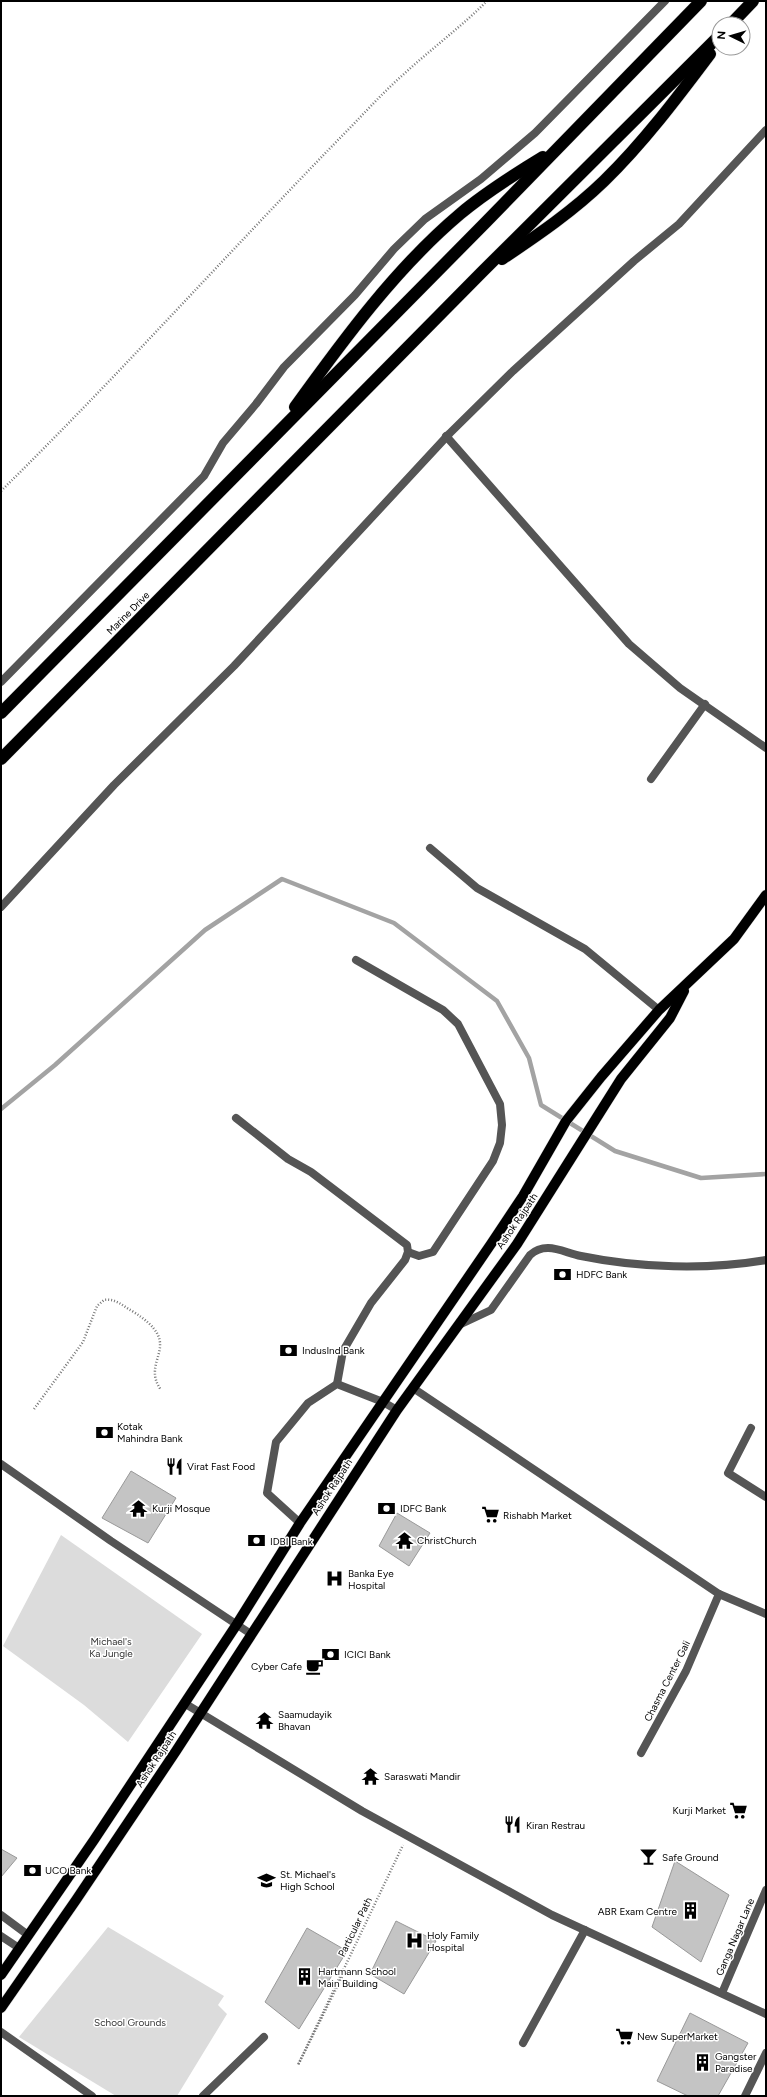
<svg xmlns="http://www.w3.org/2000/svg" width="767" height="2097" font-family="Figtree,sans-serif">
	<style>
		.green { fill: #dcdcdc }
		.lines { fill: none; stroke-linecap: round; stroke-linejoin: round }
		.stream { stroke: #a3a3a3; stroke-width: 4.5 }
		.building { fill: #c4c4c4; stroke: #999 }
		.primary-casing { stroke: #dbdbdb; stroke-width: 11 }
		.motorway-casing { stroke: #dbdbdb; stroke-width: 13 }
		.path { stroke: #777; stroke-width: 2.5; stroke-dasharray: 1 2; stroke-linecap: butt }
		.service { stroke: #555; stroke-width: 8 }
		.minor { stroke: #555; stroke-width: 8 }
		.primary { stroke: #000; stroke-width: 10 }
		.motorway { stroke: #000; stroke-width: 12 }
		.labels { text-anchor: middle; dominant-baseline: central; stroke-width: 3; stroke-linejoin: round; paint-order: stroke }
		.street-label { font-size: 10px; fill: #000; stroke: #fff }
		.poi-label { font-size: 10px; fill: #000; stroke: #fff; text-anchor: start }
		.park-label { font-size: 10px; fill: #333; stroke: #fff }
	</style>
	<rect width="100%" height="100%" fill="#fff"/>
	<g class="green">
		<polygon points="61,1535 202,1634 128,1742 84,1705 3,1646"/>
		<polygon points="108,1927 224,1996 218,2005 227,2014 177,2096 116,2096 19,2037"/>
	</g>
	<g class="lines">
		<polyline class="stream" points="1,1109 55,1065 205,930 282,879 394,923 497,1001 529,1058 541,1105 615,1151 701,1178 766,1174"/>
	</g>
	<g class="building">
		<polygon points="131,1471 176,1498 148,1543 102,1518"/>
		<polygon points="397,1513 430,1533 409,1566 379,1546"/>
		<polygon points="1,1849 17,1858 1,1877"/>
		<polygon points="675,1861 729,1895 701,1962 652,1927"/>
		<polygon points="396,1921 436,1941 404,1994 370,1974"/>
		<polygon points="307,1928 347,1951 299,2029 265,2002"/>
		<polygon points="690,2013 748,2043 718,2096 688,2096 657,2081"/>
	</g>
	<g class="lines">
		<defs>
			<g id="primary">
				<polyline points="1,1975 94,1840 237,1624 300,1523 491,1244 523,1196 566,1121 601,1077 659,1010 734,939 766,895"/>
				<polyline points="1,2008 76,1900 176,1751 397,1410 517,1244 621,1079 670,1018 684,991"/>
			</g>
			<g id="motorway">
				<polyline points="731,24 753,1"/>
				<path d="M502 259C538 235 573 211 604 181 643 143 677 98 710 54"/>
				<path d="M295 407C344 339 396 268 460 214 486 192 515 174 543 157"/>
				<polyline points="1,713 486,222 701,1"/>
				<polyline points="1,759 482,272 719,36"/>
			</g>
		</defs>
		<use href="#primary" class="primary-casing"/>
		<use href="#motorway" class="motorway-casing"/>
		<g class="path">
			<path d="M1 491C117 377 226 255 340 138 361 117 381 94 404 74 431 49 461 27 487 1"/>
			<path d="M34 1409 83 1342 97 1306 104 1300C115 1298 123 1306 132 1311 188 1345 139 1359 161 1390"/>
			<polyline points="342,1977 298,2065 403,1845"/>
		</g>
		<g class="service">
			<polyline points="1,682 204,476 223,443 256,404 284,367 355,295 394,249 425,219 481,179 535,133 665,1"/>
			<polyline points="1,1915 28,1935"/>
			<polyline points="1,1936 19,1948"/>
			<polyline points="1,2032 92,2096"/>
			<polyline points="203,2096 264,2037"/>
		</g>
		<g class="minor">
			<polyline points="446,436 629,644 680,688 766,748"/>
			<polyline points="651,779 705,704"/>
			<polyline points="430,848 477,888 585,949 659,1010"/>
			<polyline points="1,907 114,785 234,666 450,433 513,371 634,261 679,224 766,130"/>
			<polyline points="356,960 443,1010 458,1024 500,1104 502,1125 500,1143 493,1161 433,1252 419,1256 408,1252"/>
			<polyline points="236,1118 288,1159 311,1172 407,1245 408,1252 405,1260 371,1303 343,1351 337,1384"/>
			<path d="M459 1325 491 1310 530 1255C546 1241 562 1252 581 1256 639 1268 708 1270 766 1260"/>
			<polyline points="413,1388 719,1594 766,1614"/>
			<polyline points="751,1428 728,1473 766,1497"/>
			<polyline points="1,1464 111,1541 251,1634"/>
			<polyline points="300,1523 267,1493 276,1442 308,1403 337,1384 383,1402 397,1410"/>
			<polyline points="184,1703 362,1811 552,1915 766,2014"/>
			<polyline points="641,1753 686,1671 719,1594"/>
			<polyline points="722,1993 766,1890"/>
			<polyline points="523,2043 585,1930"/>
			<polyline points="745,2096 766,2053"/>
		</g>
		<use href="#primary" class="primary"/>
		<use href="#motorway" class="motorway"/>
	</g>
	<defs>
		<symbol id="bank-bare" viewBox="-9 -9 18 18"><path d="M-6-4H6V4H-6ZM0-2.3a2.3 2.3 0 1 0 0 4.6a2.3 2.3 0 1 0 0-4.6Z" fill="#000" stroke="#fff" stroke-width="2.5" paint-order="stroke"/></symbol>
		<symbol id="restaurant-bare" viewBox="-9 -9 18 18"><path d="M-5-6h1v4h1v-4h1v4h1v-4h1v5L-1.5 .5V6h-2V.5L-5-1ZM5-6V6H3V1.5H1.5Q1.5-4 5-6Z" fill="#000" stroke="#fff" stroke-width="2.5" paint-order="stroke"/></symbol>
		<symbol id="temple-bare" viewBox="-9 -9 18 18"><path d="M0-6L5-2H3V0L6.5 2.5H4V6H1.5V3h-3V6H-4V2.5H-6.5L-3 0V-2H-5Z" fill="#000" stroke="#fff" stroke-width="2.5" paint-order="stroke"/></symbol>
		<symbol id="supermarket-bare" viewBox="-9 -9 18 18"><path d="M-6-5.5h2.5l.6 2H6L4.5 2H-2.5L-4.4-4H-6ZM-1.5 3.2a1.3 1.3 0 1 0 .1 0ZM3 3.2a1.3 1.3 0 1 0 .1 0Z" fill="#000" stroke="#fff" stroke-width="2.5" paint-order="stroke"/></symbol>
		<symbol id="hospital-bare" viewBox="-9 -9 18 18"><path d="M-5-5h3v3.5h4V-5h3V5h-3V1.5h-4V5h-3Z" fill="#000" stroke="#fff" stroke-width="2.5" paint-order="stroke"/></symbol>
		<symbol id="cafe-bare" viewBox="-9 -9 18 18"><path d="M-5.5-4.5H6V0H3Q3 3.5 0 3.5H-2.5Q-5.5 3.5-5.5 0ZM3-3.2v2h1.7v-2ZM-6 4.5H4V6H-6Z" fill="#000" stroke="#fff" stroke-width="2.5" paint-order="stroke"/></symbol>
		<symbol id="bar-bare" viewBox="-9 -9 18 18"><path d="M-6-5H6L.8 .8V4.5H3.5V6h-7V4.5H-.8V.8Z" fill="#000" stroke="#fff" stroke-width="2.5" paint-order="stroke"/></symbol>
		<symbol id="school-bare" viewBox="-9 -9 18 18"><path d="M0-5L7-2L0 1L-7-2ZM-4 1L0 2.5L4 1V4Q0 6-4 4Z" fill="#000" stroke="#fff" stroke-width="2.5" paint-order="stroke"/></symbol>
		<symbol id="building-bare" viewBox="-9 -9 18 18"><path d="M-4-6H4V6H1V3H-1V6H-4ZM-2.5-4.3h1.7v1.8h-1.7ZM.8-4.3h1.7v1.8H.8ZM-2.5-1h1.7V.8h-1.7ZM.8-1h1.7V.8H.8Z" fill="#000" stroke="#fff" stroke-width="2.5" paint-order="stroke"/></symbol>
	</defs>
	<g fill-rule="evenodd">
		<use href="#bank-bare" x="550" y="1262" width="25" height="25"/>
		<use href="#bank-bare" x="276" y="1338" width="25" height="25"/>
		<use href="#bank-bare" x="92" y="1420" width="25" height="25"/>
		<use href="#restaurant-bare" x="162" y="1454" width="25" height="25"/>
		<use href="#temple-bare" x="126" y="1496" width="25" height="25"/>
		<use href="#bank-bare" x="374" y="1496" width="25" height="25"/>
		<use href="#supermarket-bare" x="478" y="1502" width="25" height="25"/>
		<use href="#temple-bare" x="392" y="1528" width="25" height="25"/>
		<use href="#bank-bare" x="244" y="1528" width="25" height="25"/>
		<use href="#hospital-bare" x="322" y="1566" width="25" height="25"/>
		<use href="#bank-bare" x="318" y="1642" width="25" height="25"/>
		<use href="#cafe-bare" x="302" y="1654" width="25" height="25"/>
		<use href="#temple-bare" x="252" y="1708" width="25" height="25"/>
		<use href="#temple-bare" x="358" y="1764" width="25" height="25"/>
		<use href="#supermarket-bare" x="726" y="1798" width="25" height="25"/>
		<use href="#restaurant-bare" x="500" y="1812" width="25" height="25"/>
		<use href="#bar-bare" x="636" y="1844" width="25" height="25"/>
		<use href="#bank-bare" x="20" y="1858" width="25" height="25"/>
		<use href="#school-bare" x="254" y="1868" width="25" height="25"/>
		<use href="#building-bare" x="678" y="1898" width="25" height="25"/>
		<use href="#hospital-bare" x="402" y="1928" width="25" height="25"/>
		<use href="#building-bare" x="292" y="1964" width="25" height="25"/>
		<use href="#supermarket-bare" x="612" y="2024" width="25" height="25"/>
		<use href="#building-bare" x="690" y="2050" width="25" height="25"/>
	</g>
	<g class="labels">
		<g class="street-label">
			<text transform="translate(128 613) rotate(-45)">Marine Drive</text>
			<text transform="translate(517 1221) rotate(-56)">Ashok Rajpath</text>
			<text transform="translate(332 1487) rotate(-57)">Ashok Rajpath</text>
			<text transform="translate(667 1681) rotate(-63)">Chasma Center Gali</text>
			<text transform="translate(156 1759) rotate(-57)">Ashok Rajpath</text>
			<text transform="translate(355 1927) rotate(-64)">Particular Path</text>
			<text transform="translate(735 1937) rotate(-67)">Ganga Nagar Lane</text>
		</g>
		<g class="poi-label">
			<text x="576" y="1274">HDFC Bank</text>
			<text x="302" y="1350">IndusInd Bank</text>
			<text x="117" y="1426">Kotak<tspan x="117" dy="12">Mahindra Bank</tspan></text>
			<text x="187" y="1466">Virat Fast Food</text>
			<text x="152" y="1508">Kurji Mosque</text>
			<text x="400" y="1508">IDFC Bank</text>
			<text x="503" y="1515">Rishabh Market</text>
			<text x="417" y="1540">ChristChurch</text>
			<text x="270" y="1541">IDBI Bank</text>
			<text x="348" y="1573">Banka Eye<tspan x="348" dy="12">Hospital</tspan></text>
			<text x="344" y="1654">ICICI Bank</text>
			<text x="302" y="1666" text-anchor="end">Cyber Cafe</text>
			<text x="278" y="1714">Saamudayik<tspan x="278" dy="12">Bhavan</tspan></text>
			<text x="384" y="1776">Saraswati Mandir</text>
			<text x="726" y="1810" text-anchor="end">Kurji Market</text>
			<text x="526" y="1825">Kiran Restrau</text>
			<text x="662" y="1857">Safe Ground</text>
			<text x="45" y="1870">UCO Bank</text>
			<text x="280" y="1874">St. Michael's<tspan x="280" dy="12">High School</tspan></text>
			<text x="677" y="1911" text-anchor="end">ABR Exam Centre</text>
			<text x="427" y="1935">Holy Family<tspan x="427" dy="12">Hospital</tspan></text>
			<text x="318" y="1971">Hartmann School<tspan x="318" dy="12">Main Building</tspan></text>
			<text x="637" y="2036">New SuperMarket</text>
			<text x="715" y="2056">Gangster<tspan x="715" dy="12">Paradise</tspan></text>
		</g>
		<g class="park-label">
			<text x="111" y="1641">Michael's<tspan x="111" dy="12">Ka Jungle</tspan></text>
			<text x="130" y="2022">School Grounds</text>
		</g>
	</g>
	<rect width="767" height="2097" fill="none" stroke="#000000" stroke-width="4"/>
	<g transform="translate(731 36) rotate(275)"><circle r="19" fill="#ffffff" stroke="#999999"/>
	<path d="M0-3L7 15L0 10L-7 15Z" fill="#000000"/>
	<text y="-6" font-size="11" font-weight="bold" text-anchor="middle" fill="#000000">N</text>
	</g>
</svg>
